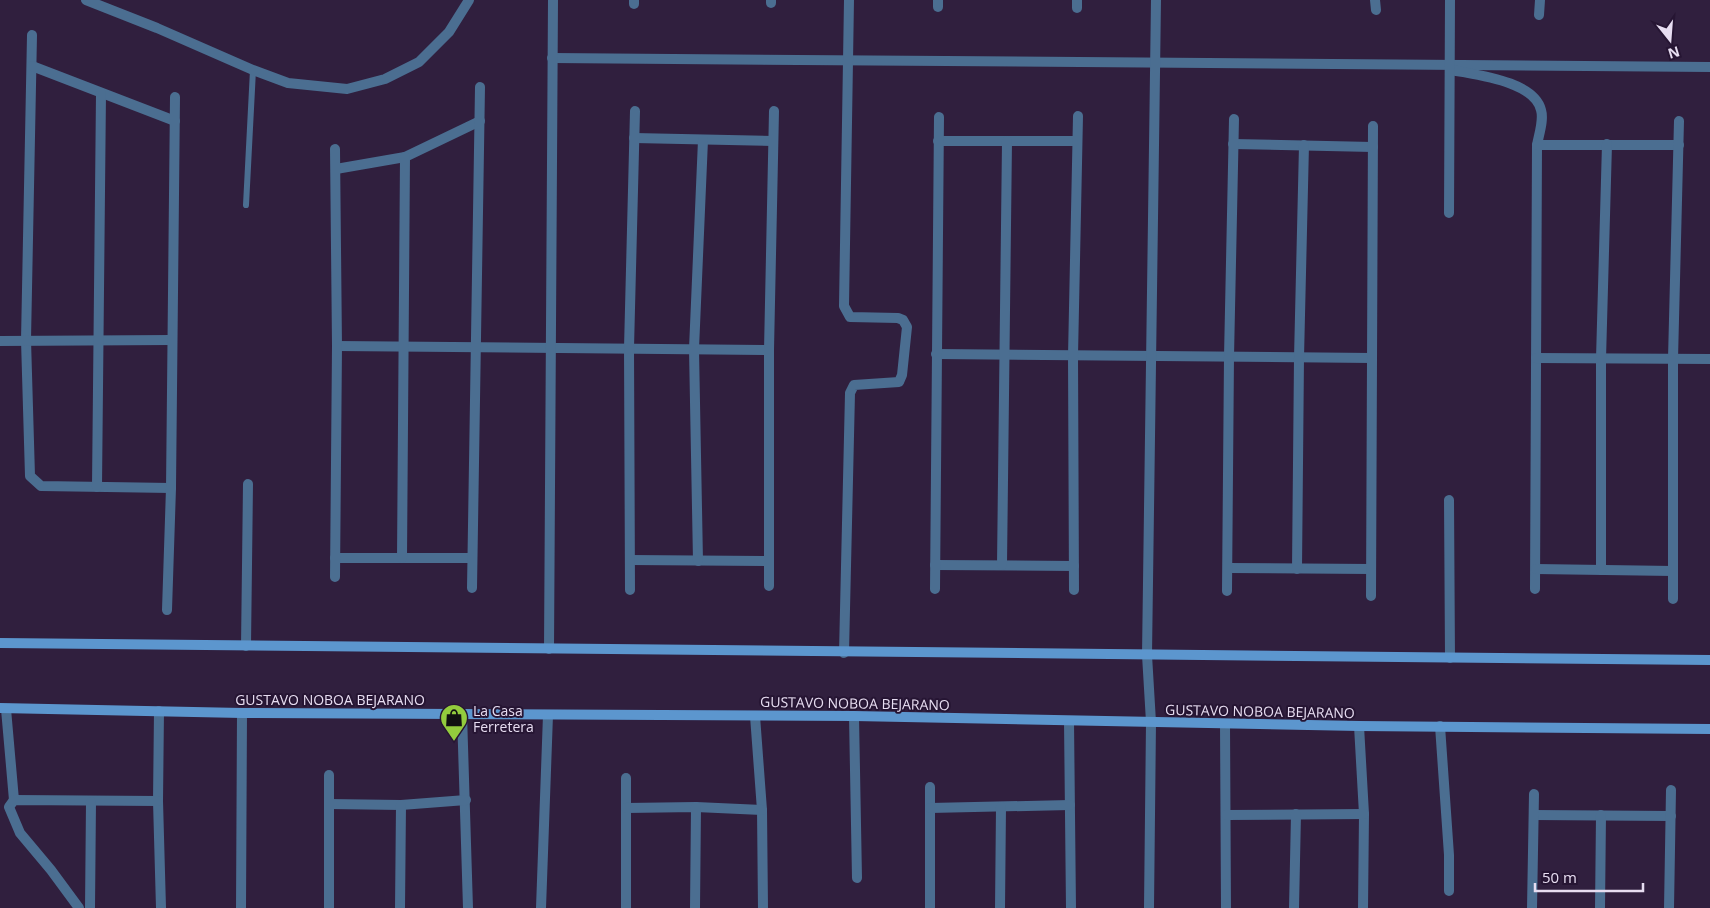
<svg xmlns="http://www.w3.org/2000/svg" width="1710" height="908" font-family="'Open Sans',sans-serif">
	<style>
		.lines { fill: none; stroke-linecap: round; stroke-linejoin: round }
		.lane { stroke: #4b6e91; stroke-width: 6 }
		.street { stroke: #4b6e91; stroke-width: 10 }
		.secondary { stroke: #5c96ce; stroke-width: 10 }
		.labels { text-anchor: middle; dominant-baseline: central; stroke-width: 4; stroke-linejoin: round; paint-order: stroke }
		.street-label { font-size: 14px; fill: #e7ddf1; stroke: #261533 }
		.poi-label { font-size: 14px; fill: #e7ddf1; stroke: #261533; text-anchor: start }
	</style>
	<rect width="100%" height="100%" fill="#301f3e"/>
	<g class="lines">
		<polyline class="lane" points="246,205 253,70"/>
		<g class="street">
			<polyline points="86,0 157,28 253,70 288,83 347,89 385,79 419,62 449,32 469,0"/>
			<polyline points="1077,0 1077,8"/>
			<polyline points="1375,0 1376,10"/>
			<polyline points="771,3 771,0"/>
			<polyline points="634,4 634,0"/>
			<polyline points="938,7 938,0"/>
			<polyline points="1539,15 1540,0"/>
			<polyline points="32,35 26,340 30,476 41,486 171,488"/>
			<polyline points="552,58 1710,67"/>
			<polyline points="32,66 175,121"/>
			<path d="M1452 70C1476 75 1534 81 1541 110 1544 120 1539 134 1537 145L1535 589"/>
			<polyline points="634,138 773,141"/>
			<polyline points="938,141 1077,141"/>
			<polyline points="1233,144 1373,147"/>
			<polyline points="1537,145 1679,145"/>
			<polyline points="336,169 405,157 480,121"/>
			<polyline points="1449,213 1450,0"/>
			<polyline points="0,341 172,340"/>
			<polyline points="337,346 769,350"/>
			<polyline points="936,354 1372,358"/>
			<polyline points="1536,358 1710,359"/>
			<polyline points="97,487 101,93"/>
			<polyline points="1449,500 1450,658"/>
			<polyline points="335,558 472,558"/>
			<polyline points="402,558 405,157"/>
			<polyline points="630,560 769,561"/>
			<polyline points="698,561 694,349 703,140"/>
			<polyline points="935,565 1074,566"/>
			<polyline points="1002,565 1007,141"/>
			<polyline points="1228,568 1371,569"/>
			<polyline points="1297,569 1299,358 1304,145"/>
			<polyline points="1536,569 1673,571"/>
			<polyline points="1601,570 1601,359 1607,144"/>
			<polyline points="335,577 337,346 335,149"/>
			<polyline points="769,586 769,350 774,111"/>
			<polyline points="472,588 480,87"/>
			<polyline points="935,589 939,117"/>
			<polyline points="630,590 629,348 635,111"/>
			<polyline points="1074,590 1073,356 1078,116"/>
			<polyline points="1227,591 1229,357 1234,119"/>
			<polyline points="1371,596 1373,126"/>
			<polyline points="1673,599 1673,359 1679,121"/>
			<polyline points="167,610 171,488 175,97"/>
			<polyline points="246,646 248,484"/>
			<polyline points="549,649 553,0"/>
			<polyline points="844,653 850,393 854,385 899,382 902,375 907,327 903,320 898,318 850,317 844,306 849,0"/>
			<polyline points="6,709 14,800"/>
			<polyline points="159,711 158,801 161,908"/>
			<polyline points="462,714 468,908"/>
			<polyline points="755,716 762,810 763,908"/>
			<polyline points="854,716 857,878"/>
			<polyline points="1069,721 1071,908"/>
			<polyline points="1225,724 1226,908"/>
			<polyline points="1359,726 1364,814 1363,908"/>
			<polyline points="1440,726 1449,855 1449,891"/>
			<polyline points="626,778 626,908"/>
			<polyline points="930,787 930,908"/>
			<polyline points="329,804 401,805 466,800"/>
			<polyline points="626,808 696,807 762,810"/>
			<polyline points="930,808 1070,805"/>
			<polyline points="1226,815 1364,814"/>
			<polyline points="1534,815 1671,816"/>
			<polyline points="79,908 51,870 20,833 9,807 14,800 158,801"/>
			<polyline points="90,908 91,802"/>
			<polyline points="241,908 242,713"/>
			<polyline points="329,908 329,775"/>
			<polyline points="400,908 401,805"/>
			<polyline points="541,908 548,715"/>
			<polyline points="695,908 696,807"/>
			<polyline points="1000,908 1001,807"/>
			<polyline points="1149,908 1151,722 1147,655 1156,0"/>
			<polyline points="1294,908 1296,814"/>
			<polyline points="1532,908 1534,794"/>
			<polyline points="1600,908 1601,815"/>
			<polyline points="1669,908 1671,790"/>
		</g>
		<g class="secondary">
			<polyline points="0,643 1710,660"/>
			<polyline points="0,708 242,713 854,716 1359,726 1710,729"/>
		</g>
	</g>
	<defs>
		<symbol id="shop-pin" viewBox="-11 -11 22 30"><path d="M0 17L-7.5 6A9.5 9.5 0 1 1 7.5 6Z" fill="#93cc3d" stroke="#261533"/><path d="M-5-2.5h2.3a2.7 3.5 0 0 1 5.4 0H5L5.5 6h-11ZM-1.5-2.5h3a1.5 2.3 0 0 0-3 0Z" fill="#111"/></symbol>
	</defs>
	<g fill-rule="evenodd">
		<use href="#shop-pin" x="438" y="702" width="32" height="43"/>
	</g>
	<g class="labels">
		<g class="street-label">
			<text x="330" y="699">GUSTAVO NOBOA BEJARANO</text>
			<text transform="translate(855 703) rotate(1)">GUSTAVO NOBOA BEJARANO</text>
			<text transform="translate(1260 711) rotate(1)">GUSTAVO NOBOA BEJARANO</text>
		</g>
		<g class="poi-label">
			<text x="473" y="710">La Casa<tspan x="473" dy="16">Ferretera</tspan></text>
		</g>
	</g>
	<g transform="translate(1670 40) rotate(163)" stroke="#261533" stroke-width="4" paint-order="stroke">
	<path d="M0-4L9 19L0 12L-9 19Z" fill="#e7ddf1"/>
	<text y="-8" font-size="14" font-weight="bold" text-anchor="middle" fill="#e7ddf1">N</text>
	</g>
	<path d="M1535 883v8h108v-8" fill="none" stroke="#e7ddf1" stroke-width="2.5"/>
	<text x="1542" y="883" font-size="15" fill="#e7ddf1" stroke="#261533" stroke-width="4" paint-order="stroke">50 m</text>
</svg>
